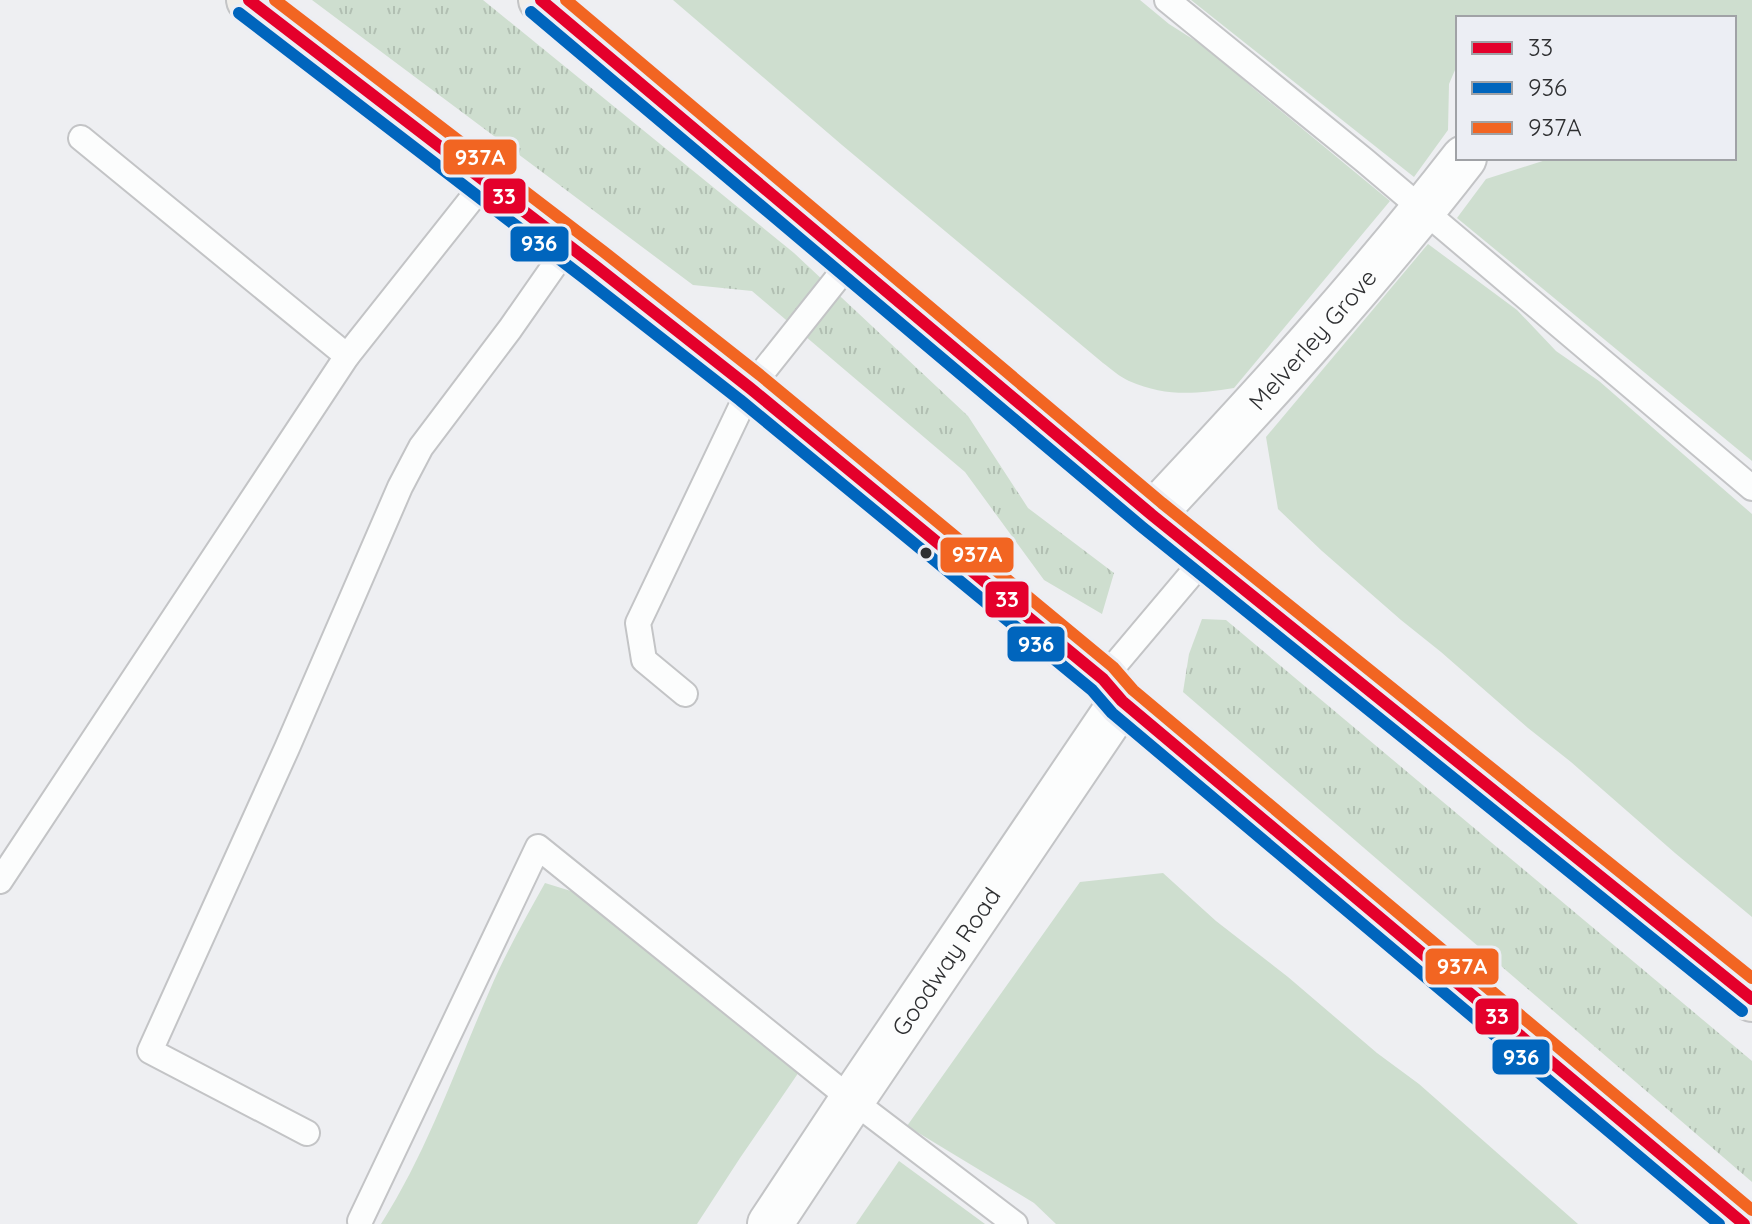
<svg xmlns="http://www.w3.org/2000/svg" width="1752" height="1224" font-family="Quicksand,sans-serif">
	<style>
		.grass { fill: url(#grass-tufts) }
		.garden { fill: #cedecf }
		.lines { fill: none; stroke-linecap: round; stroke-linejoin: round }
		.service-casing { stroke: #c3c4c6; stroke-width: 28 }
		.minor-casing { stroke: #c3c4c6; stroke-width: 48 }
		.secondary-casing { stroke: #c3c4c6; stroke-width: 48 }
		.service { stroke: #fcfdfd; stroke-width: 24 }
		.minor { stroke: #fcfdfd; stroke-width: 44 }
		.secondary { stroke: #f0eeea; stroke-width: 44 }
		.bus-1-casing { stroke: #eceef4; stroke-width: 18 }
		.bus-2-casing { stroke: #eceef4; stroke-width: 18 }
		.bus-3-casing { stroke: #eceef4; stroke-width: 18 }
		.bus-1 { stroke: #e4002b; stroke-width: 12 }
		.bus-2 { stroke: #0065bd; stroke-width: 12 }
		.bus-3 { stroke: #f26522; stroke-width: 12 }
		.bus-dot { fill: #2e2f31; stroke: #eceef4; stroke-width: 3 }
		.labels { text-anchor: middle; dominant-baseline: central; stroke-width: 6; stroke-linejoin: round; paint-order: stroke }
		.street-label { font-size: 24px; fill: #2e2f31; stroke: #eceef4 }
		.line-badge { stroke: #eceef4; stroke-width: 3 }
		.badge-label { font-size: 22px; text-anchor: middle; font-weight: bold; fill: #fff }
	</style>
	<defs>
		<pattern id="grass-tufts" width="24" height="20" patternUnits="userSpaceOnUse" patternTransform="scale(2)"><rect width="24" height="20" fill="#cedecf"/><path d="M3 7l-1-3M5 7V3M7 7l1-3M15 17l-1-3M17 17v-4M19 17l1-3" fill="none" stroke="#b1bfb2"/></pattern>
	</defs>
	<rect width="100%" height="100%" fill="#eeeff2"/>
	<g class="grass">
		<polygon points="312,0 483,0 794,253 968,416 1028,508 1114,573 1102,614 1044,580 965,472 752,291 693,285"/>
		<polygon points="1202,619 1226,620 1752,1061 1752,1182 1183,692 1189,654"/>
	</g>
	<g class="garden">
		<path d="M673 0H1140L1169 24 1210 50 1253 88 1390 201 1234 388C1195 394 1166 397 1129 381 1120 377 1111 369 1103 363L842 145Z"/>
		<polygon points="1191,0 1752,0 1752,461 1457,218 1486,179 1552,158 1734,158 1734,18 1458,18 1458,63 1449,84 1448,130 1414,177"/>
		<polygon points="1428,244 1517,310 1556,351 1599,381 1752,514 1752,917 1675,853 1571,762 1528,728 1441,652 1401,620 1322,551 1278,509 1266,437"/>
		<polygon points="1163,873 1216,921 1288,977 1377,1053 1419,1084 1578,1224 1056,1224 1034,1203 907,1126 1080,882"/>
		<path d="M545 883 587 896 801 1069 740 1158 697 1224H381C427 1152 455 1070 489 992 505 954 525 919 545 883Z"/>
		<polygon points="899,1161 985,1224 856,1224"/>
	</g>
	<g class="lines">
		<defs>
			<g id="service">
				<polyline points="1167,0 1364,160 1752,488"/>
				<polyline points="81,138 347,356 485,182"/>
				<polyline points="1103,679 1205,558"/>
				<polyline points="685,694 644,660 638,623 750,388 851,261"/>
				<polyline points="0,881 347,356"/>
				<polyline points="307,1133 150,1051 287,748 400,487 421,447 510,329 568,246"/>
				<polyline points="360,1221 538,847 852,1100 1015,1224"/>
			</g>
			<g id="minor">
				<path id="s1" d="M1152 515C1260 400 1367 283 1464 158"/>
				<path id="s2" d="M770 1224 852 1100 1122 701"/>
			</g>
			<g id="secondary">
				<polyline points="249,0 594,265 750,388 1103,679 1122,701 1744,1224"/>
				<polyline points="541,0 1152,515 1752,999"/>
			</g>
		</defs>
		<use href="#service" class="service-casing"/>
		<use href="#minor" class="minor-casing"/>
		<use href="#secondary" class="secondary-casing"/>
		<use href="#service" class="service"/>
		<use href="#minor" class="minor"/>
		<use href="#secondary" class="secondary"/>
		<defs>
			<g id="bus-1">
				<polyline points="249,0 594,265 750,388 1103,679 1122,701 1744,1224"/>
				<polyline points="541,0 1152,515 1752,999"/>
			</g>
			<g id="bus-2">
				<polyline points="531,12 1142,527 1742,1011"/>
				<polyline points="239,13 584,278 740,400 1092,690 1112,713 1719,1224"/>
			</g>
			<g id="bus-3">
				<polyline points="275,0 604,252 760,375 1113,667 1133,690 1752,1210"/>
				<polyline points="566,0 1162,503 1752,978"/>
			</g>
		</defs>
		<use href="#bus-1" class="bus-1-casing"/>
		<use href="#bus-2" class="bus-2-casing"/>
		<use href="#bus-3" class="bus-3-casing"/>
		<use href="#bus-1" class="bus-1"/>
		<use href="#bus-2" class="bus-2"/>
		<use href="#bus-3" class="bus-3"/>
	</g>
	<circle class="bus-dot" cx="926" cy="553" r="7"/>
	<g class="labels">
		<g class="street-label">
			<text stroke="none"><textPath href="#s1" startOffset="238">Melverley Grove</textPath></text>
			<text stroke="none"><textPath href="#s2" startOffset="316">Goodway Road</textPath></text>
		</g>
	</g>
	<g class="line-badge">
		<rect x="442" y="138" width="76" height="38" rx="8" fill="#f26522"/>
		<rect x="482" y="177" width="45" height="38" rx="8" fill="#e4002b"/>
		<rect x="509" y="225" width="61" height="38" rx="8" fill="#0065bd"/>
		<rect x="939" y="536" width="76" height="38" rx="8" fill="#f26522"/>
		<rect x="984" y="580" width="46" height="39" rx="8" fill="#e4002b"/>
		<rect x="1006" y="625" width="60" height="38" rx="8" fill="#0065bd"/>
		<rect x="1424" y="947" width="76" height="39" rx="8" fill="#f26522"/>
		<rect x="1474" y="997" width="46" height="39" rx="8" fill="#e4002b"/>
		<rect x="1491" y="1038" width="60" height="38" rx="8" fill="#0065bd"/>
	</g>
	<g class="badge-label">
		<text x="480" y="165">937A</text>
		<text x="504" y="204">33</text>
		<text x="539" y="251">936</text>
		<text x="977" y="562">937A</text>
		<text x="1007" y="607">33</text>
		<text x="1036" y="652">936</text>
		<text x="1462" y="974">937A</text>
		<text x="1497" y="1024">33</text>
		<text x="1521" y="1065">936</text>
	</g>
	<rect x="1456" y="16" width="280" height="144" fill="#eceef4" stroke="#a0a2a6" stroke-width="2"/>
	<rect x="1472" y="42" width="40" height="12" fill="#e4002b" stroke="#a0a2a6" stroke-width="2"/>
	<text x="1528" y="56" font-size="24" fill="#2e2f31">33</text>
	<rect x="1472" y="82" width="40" height="12" fill="#0065bd" stroke="#a0a2a6" stroke-width="2"/>
	<text x="1528" y="96" font-size="24" fill="#2e2f31">936</text>
	<rect x="1472" y="122" width="40" height="12" fill="#f26522" stroke="#a0a2a6" stroke-width="2"/>
	<text x="1528" y="136" font-size="24" fill="#2e2f31">937A</text>
</svg>
